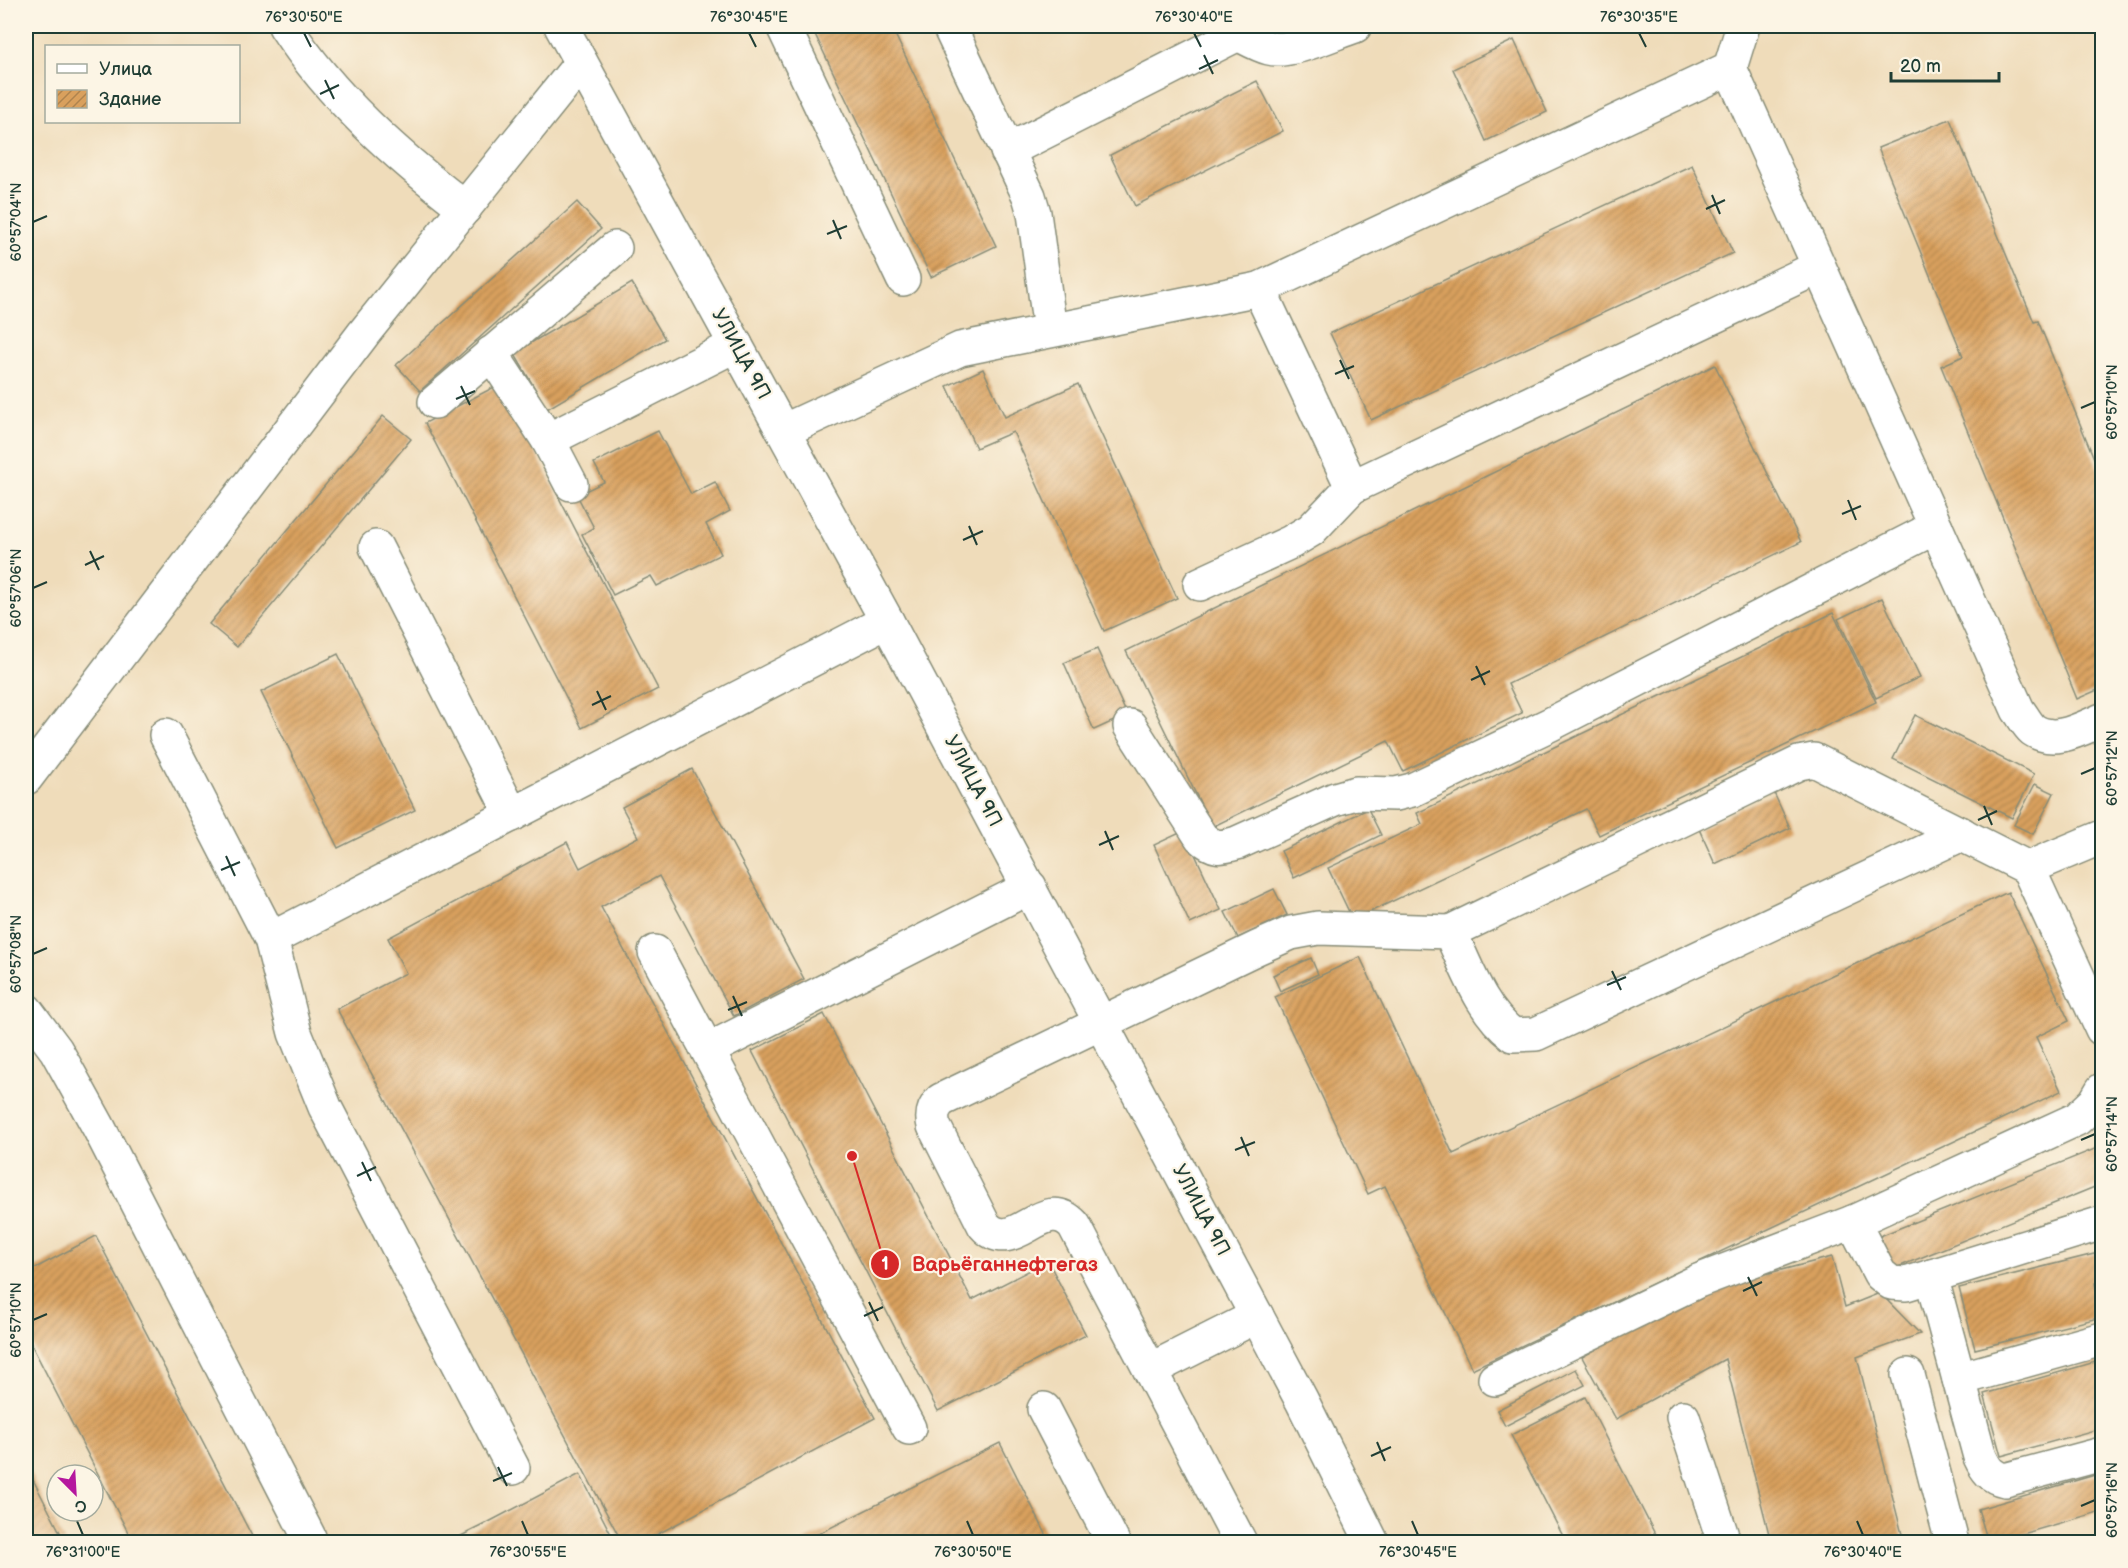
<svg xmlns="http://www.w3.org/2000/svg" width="2128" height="1568" font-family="'Balsamiq Sans',sans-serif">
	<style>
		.building { fill: url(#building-hatch) }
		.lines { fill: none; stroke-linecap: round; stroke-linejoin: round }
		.minor-casing { stroke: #878c77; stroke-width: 36 }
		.minor { stroke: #fff; stroke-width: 33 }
		.ticks { fill: none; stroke: #1f3d34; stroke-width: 2 }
		.labels { text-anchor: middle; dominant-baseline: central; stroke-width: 4.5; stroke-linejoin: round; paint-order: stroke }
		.street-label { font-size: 20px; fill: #1f3d34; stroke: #fcf5e5 }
		.leader { fill: none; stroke: #d62828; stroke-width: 2 }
		.callout-dot { fill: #d62828; stroke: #fcf5e5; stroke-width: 2 }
		.mark-label { font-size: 18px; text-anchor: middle; font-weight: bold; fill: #fff }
		.callout-label { font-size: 21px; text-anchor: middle; font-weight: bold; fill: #d62828; stroke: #fcf5e5; stroke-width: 4.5; stroke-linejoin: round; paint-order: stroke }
		.neatline { fill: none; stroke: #1f3d34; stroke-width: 2 }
		.ticks-label { font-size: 15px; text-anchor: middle; fill: #1f3d34 }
	</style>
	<defs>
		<pattern id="building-hatch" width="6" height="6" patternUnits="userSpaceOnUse" patternTransform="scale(1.5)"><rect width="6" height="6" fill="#d9a05d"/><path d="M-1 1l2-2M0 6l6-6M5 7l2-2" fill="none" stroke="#af844e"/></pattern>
	</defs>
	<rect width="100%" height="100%" fill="#fcf5e5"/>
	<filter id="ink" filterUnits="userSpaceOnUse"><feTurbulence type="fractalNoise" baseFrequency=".0167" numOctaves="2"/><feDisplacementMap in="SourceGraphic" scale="12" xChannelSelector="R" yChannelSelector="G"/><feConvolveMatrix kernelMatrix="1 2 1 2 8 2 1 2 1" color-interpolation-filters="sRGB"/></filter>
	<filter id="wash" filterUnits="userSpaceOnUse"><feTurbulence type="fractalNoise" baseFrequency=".008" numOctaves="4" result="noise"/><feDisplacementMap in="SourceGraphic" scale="24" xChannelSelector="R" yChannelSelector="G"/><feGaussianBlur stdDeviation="1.35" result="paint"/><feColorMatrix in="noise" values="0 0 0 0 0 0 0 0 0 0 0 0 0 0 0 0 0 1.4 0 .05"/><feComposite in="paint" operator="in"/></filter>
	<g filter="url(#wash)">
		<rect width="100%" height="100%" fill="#efdcba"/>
		<g id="blocks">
			<g class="building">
				<polygon points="818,26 891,26 996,246 931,277 812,28"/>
				<polygon points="1514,40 1547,112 1486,141 1453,69"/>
				<polygon points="1257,81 1283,131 1135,206 1110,155"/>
				<polygon points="1950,119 2034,322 2038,321 2102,478 2102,688 2077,699 1941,366 1963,356 1878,148"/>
				<polygon points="1692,165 1733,253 1371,420 1330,333"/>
				<polygon points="577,202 601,229 420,391 396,365"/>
				<polygon points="632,283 665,339 547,409 514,353"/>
				<polygon points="1715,365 1801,542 1508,684 1522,713 1403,771 1388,741 1212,827 1126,651"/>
				<polygon points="983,369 1005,417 1078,384 1177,598 1104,631 1013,432 976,448 947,386"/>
				<polygon points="500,384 658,689 582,728 425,423"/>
				<polygon points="383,416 411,439 237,647 209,624"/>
				<polygon points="658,431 691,494 715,482 730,511 706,524 721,554 657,586 651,576 613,595 582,534 594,528 577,495 604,482 594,463"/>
				<polygon points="1882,598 1920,677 1876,698 1838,619"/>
				<polygon points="1833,613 1876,702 1599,835 1586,809 1353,920 1328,868 1422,824 1417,813"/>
				<polygon points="1097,649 1127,715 1094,730 1064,663"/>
				<polygon points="338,654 415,810 338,848 261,692"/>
				<polygon points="1915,715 2034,774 2012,818 1893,759"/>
				<polygon points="692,769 804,979 734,1016 659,876 601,907 875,1418 643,1542 622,1542 337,1009 406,973 388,938 567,842 580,868 638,837 622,807"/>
				<polygon points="2035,784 2054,793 2033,834 2014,825"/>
				<polygon points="1774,793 1790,828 1715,864 1699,829"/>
				<polygon points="1368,809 1381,835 1294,878 1281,851"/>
				<polygon points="1184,831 1221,910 1190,924 1154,845"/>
				<polygon points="1274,889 1287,915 1238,938 1225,912"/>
				<polygon points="2008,892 2069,1021 2036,1037 2061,1091 1472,1369 1385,1186 1368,1194 1275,997 1360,957 1453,1154"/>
				<polygon points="1311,958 1318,974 1280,991 1273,975"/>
				<polygon points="824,1014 972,1300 1048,1261 1086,1335 938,1411 752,1051"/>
				<polygon points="2102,1146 2102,1184 1893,1269 1880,1236"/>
				<polygon points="96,1236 255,1542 133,1542 26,1334 26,1273"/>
				<polygon points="2102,1252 2102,1281 2095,1283 2102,1317 1975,1349 1959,1288"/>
				<polygon points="1832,1257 1845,1307 1880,1293 1920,1334 1857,1357 1904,1542 1771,1542 1725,1359 1616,1419 1582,1357 1707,1289"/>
				<polygon points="2102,1360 2102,1428 2001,1456 1984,1394"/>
				<polygon points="1576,1369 1585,1385 1505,1426 1497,1410"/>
				<polygon points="1585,1397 1659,1542 1566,1542 1511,1435"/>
				<polygon points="1000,1443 1050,1542 802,1542"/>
				<polygon points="26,1466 65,1542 26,1542"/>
				<polygon points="2102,1473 2102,1511 1995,1542 1988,1542 1978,1509"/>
				<polygon points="580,1474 615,1542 449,1542 483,1525"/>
			</g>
		</g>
	</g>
	<g filter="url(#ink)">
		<use href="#blocks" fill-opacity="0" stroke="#878c77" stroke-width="1.5"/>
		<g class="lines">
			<defs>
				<g id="minor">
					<path d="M285 26C331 97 397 156 465 208"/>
					<polyline points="561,26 887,621 1302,1401 1372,1542"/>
					<polyline points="783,26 903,279"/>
					<polyline points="949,26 1029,196 1034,213 1050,330"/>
					<path d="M1238 34C1248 39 1258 45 1269 48 1291 54 1333 33 1355 26"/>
					<path d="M1730 68 2018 710C2023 716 2027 725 2033 730 2055 745 2082 728 2102 720"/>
					<polyline points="1007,151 1238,34 1234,26"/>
					<polyline points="1259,289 1352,487 1819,267"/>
					<polyline points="491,353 548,440 571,484"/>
					<polyline points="435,402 615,248"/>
					<polyline points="783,431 960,349 1259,289 1730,68 1743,26"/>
					<polyline points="548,440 736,345"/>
					<polyline points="376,547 512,815"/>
					<polyline points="1200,584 1291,542 1311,530 1352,487"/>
					<path d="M1130 726 1201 837C1214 849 1220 848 1237 843L1335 799 1356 793 1396 794 1412 790 1551 724 1936 527"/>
					<polyline points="166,735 271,939 887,621"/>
					<polyline points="26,778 364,333 581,63"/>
					<polyline points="2028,868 2102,1029"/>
					<polyline points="1450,932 1799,763 1814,760 2028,868 2102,837"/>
					<polyline points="271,939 295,1033 325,1107 513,1468"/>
					<polyline points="655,952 909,1428"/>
					<polyline points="26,1010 56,1050 98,1126 309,1537"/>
					<polyline points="708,1050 1030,887"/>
					<polyline points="1853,1222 1880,1274 1891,1283 1906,1284 2102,1223"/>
					<path d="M1931 1276 1980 1457C1986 1470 1991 1477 2005 1480L2102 1454"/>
					<polyline points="1150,1370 1257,1316"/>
					<polyline points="1908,1375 1952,1542"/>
					<polyline points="1495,1379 1698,1281 1853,1222 2077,1119 2095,1102 2102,1090"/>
					<polyline points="1959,1379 2102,1339"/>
					<polyline points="1044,1409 1113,1542"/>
					<polyline points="1683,1417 1724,1542"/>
					<path d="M1240 1542 1074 1225C1043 1191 1014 1259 984 1225L934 1126C931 1115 933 1108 941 1100L1257 948 1291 933 1318 928 1450 932C1467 967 1481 1011 1513 1035L1536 1034 1962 834"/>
				</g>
			</defs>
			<use href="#minor" class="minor-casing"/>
			<use href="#minor" class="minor"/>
		</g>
	</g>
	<path class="ticks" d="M304 33 311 47M749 33 756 47M1194 33 1201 47M1639 33 1646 47M1204 55 1213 74M1199 69 1218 60M325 80 334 99M320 94 339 85M1712 195 1720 214M1706 209 1725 200M833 220 841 239M33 222 47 216M827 234 847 226M1340 360 1349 379M1335 374 1354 366M461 386 470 405M456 399 475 391M2081 408 2095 402M1848 500 1856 520M1842 514 1861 506M969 526 977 545M963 540 983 531M90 551 99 570M85 565 104 556M33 588 47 582M1476 666 1485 685M1471 680 1490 671M597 691 606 710M592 705 611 696M2081 774 2095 768M1984 806 1992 825M1978 820 1997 811M1105 831 1113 850M1099 845 1119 836M226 856 235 876M221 870 240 862M33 954 47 948M1612 971 1621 990M1607 985 1626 977M733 996 742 1016M728 1010 747 1002M1241 1137 1249 1156M2081 1140 2095 1134M1235 1150 1255 1142M362 1162 371 1181M357 1176 376 1167M1748 1277 1757 1296M1743 1291 1762 1282M869 1302 878 1321M864 1316 883 1307M33 1320 47 1314M1377 1442 1385 1461M1371 1456 1391 1447M498 1467 507 1486M493 1481 512 1473M2081 1506 2095 1500M77 1521 83 1535M522 1521 528 1535M967 1521 973 1535M1412 1521 1418 1535M1857 1521 1863 1535"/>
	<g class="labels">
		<g class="street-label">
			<text transform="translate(741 354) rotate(61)">УЛИЦА 9П</text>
			<text transform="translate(973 781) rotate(62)">УЛИЦА 9П</text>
			<text transform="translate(1201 1210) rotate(62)">УЛИЦА 9П</text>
		</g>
	</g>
	<path class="leader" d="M852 1156L885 1264"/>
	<g class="callout-dot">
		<circle cx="852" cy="1156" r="6"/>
		<circle cx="885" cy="1264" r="15"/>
	</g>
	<g class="mark-label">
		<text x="885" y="1270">1</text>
	</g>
	<g class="callout-label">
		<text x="1005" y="1271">Варьёганнефтегаз</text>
	</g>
	<rect width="2128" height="1568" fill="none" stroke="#fcf5e5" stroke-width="66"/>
	<rect x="45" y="45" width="195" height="78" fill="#fcf5e5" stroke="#a4ab9e" stroke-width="1.5"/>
	<rect x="57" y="64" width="30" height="9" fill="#ffffff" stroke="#a4ab9e" stroke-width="1.5"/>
	<text x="99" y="75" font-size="18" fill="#1f3d34">Улица</text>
	<rect x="57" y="90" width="30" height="18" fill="url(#building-hatch)" stroke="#a4ab9e" stroke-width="1.5"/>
	<text x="99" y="105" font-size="18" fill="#1f3d34">Здание</text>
	<g transform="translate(75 1493) rotate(156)"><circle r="28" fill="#fcf5e5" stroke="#a4ab9e" stroke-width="1.5"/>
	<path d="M0-4.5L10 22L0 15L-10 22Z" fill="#b5179e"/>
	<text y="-9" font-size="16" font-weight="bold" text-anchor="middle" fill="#1f3d34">С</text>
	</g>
	<path d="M1891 72v9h108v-9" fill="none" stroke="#1f3d34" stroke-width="3"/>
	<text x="1900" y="72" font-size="18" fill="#1f3d34" stroke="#fcf5e5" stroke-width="4.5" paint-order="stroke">20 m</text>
	<rect x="33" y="33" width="2062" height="1502" class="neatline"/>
	<g class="ticks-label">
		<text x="304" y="22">76°30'50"E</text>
		<text x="749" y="22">76°30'45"E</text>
		<text x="1194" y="22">76°30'40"E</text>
		<text x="1639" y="22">76°30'35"E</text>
		<text transform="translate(16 222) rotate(-90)" y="5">60°57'04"N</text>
		<text transform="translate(2112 402) rotate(-90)" y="5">60°57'10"N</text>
		<text transform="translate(16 588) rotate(-90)" y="5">60°57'06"N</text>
		<text transform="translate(2112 768) rotate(-90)" y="5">60°57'12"N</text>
		<text transform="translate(16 954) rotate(-90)" y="5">60°57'08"N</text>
		<text transform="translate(2112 1134) rotate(-90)" y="5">60°57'14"N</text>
		<text transform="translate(16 1320) rotate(-90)" y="5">60°57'10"N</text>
		<text transform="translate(2112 1500) rotate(-90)" y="5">60°57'16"N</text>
		<text x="83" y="1557">76°31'00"E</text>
		<text x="528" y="1557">76°30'55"E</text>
		<text x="973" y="1557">76°30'50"E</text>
		<text x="1418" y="1557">76°30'45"E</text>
		<text x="1863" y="1557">76°30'40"E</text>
	</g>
</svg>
